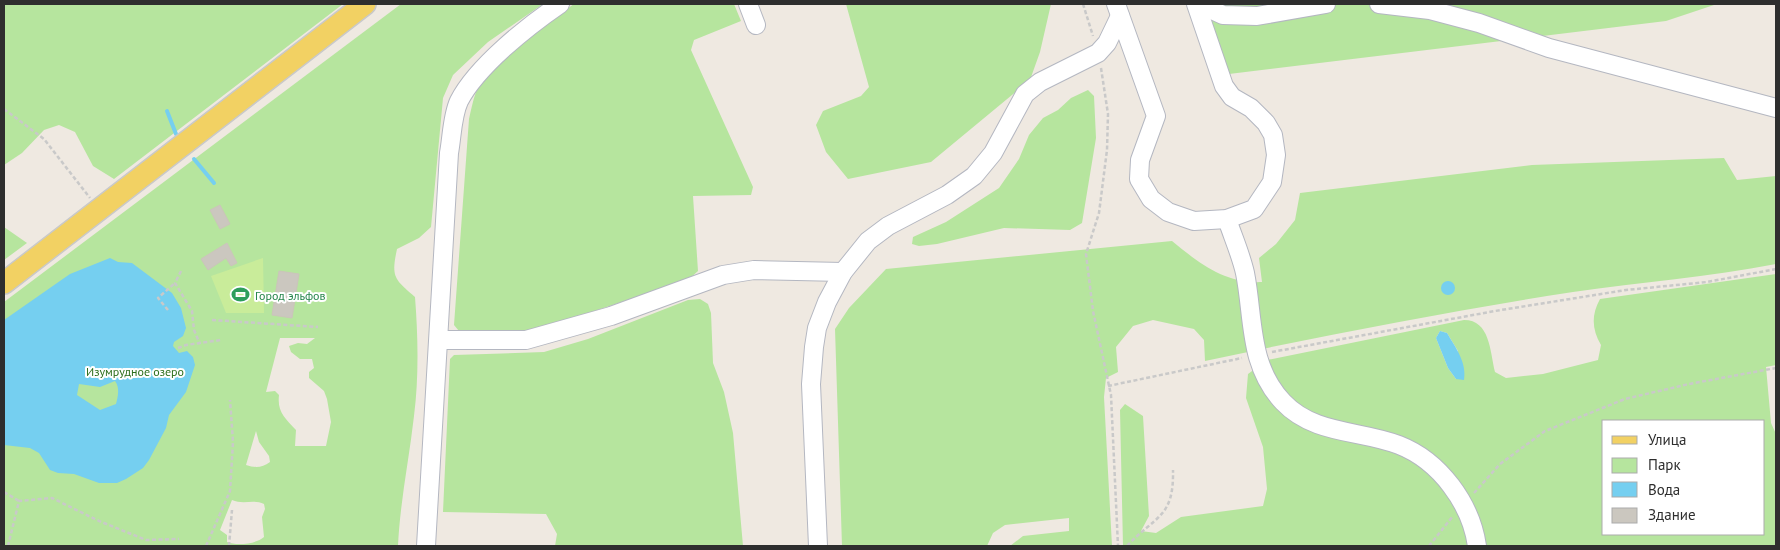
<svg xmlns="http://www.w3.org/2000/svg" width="1780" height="550" font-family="'PT Sans',sans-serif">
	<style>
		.green { fill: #b6e59e; fill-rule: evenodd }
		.pitch { fill: #c9ec9a }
		.water { fill: #75cff0; fill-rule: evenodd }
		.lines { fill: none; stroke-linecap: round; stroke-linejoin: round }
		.stream { stroke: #75cff0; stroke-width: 4 }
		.building { fill: #cbc7bf; stroke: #cbc5ba }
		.minor-casing { stroke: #b4b7c1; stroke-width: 20 }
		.major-casing { stroke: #c9c9c9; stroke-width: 24 }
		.path { stroke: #c9c9c9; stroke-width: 2.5; stroke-dasharray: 4 2.5; stroke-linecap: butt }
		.minor { stroke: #fff; stroke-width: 18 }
		.major { stroke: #f2d163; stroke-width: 21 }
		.labels { text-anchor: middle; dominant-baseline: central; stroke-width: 4; stroke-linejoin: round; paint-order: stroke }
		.leisure-label { font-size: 12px; fill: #27864d; stroke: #fff; text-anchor: start }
		.park-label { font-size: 12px; fill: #2c6e1b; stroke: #fff }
	</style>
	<rect width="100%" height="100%" fill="#efe9e1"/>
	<g class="green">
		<polygon points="4,4 343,4 114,179 93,166 75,132 59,125 44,130 22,153 4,165"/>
		<path d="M401 4H543L488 42 453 75 443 98 431 227 419 238 397 249C391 277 394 279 415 297 418 335 419 377 414 416 409 460 400 502 398 546H4V302ZM280 338H315L307 344 298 343 289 346 291 352 300 359H312L314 368 309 372V378L324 391 327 399 331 422 326 446H295L296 430C285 418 277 412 279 395L275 391 266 392ZM256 431 259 442 269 456 270 462C262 468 255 468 246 465ZM232 500C243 505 254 499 264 504L265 509 262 517 264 537C256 544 237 546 227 542V535L220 530Z"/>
		<path d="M574 4H734L741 21 694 40 691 50 753 187 751 195 693 196 698 271 688 280 534 331H459L454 325 469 119C471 110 473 100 476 92 491 57 544 25 574 4Z"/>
		<polygon points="846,4 1051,4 1040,52 1030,80 931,162 848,179 826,152 816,125 823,111 861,96 869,87"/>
		<polygon points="1205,4 1717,4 1666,21 1229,74"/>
		<polygon points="1088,90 1094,96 1096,138 1082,223 1070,230 1004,228 937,244 919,246 912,244 913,237 946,222 999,188 1019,159 1029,135 1043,118 1058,110 1071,98"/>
		<path d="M1724 158 1737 180 1776 176V264C1709 277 1641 282 1573 292 1450 311 1327 335 1205 361L1204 340 1194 329 1153 320 1133 326 1116 347 1118 372 1106 378 1104 397 1112 546H1010L1023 536 1069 531V518L1005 525 993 533 987 546H842L835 329 849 308 886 269 1172 241C1199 263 1225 284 1262 282L1259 258 1276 244 1295 220 1300 193 1532 165Z"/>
		<polygon points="4,227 27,243 4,260 4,226"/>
		<path d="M1776 274V365L1766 367 1771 423 1776 434V546H1123L1120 410 1125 404 1143 416 1149 516 1141 531 1156 533 1181 517 1263 506 1267 489 1263 447 1246 398 1248 374 1267 360 1464 320C1490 320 1490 351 1495 372L1506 378 1543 374 1598 360 1601 345C1592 330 1591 315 1600 299ZM1440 331 1447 333 1458 351 1456 379 1448 368 1436 338ZM1604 421H1764V534H1604Z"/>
		<polygon points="700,299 708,304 711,313 713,363 724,392 733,433 743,546 555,546 557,534 546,514 443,512 450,359 454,355 544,352 588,339 688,300"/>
	</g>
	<polygon class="pitch" points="263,258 264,313 226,313 211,276"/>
	<g class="water">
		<path d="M110 258 118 262 132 263 172 293 181 308 186 328 183 336 174 342 173 346 179 353 187 351 193 357 195 365 186 392 169 415 166 428 149 460 143 468 126 479 117 483H99L74 474 58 473 50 470 39 453 30 448 4 445V320L70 274ZM115 381C120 387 118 397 116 404L100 410 77 395 79 384 100 387Z"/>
		<circle cx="1448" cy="288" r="7"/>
		<path d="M1440 331 1447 333C1456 348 1467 363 1464 380L1456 379 1448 368 1436 338Z"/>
	</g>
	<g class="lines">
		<g class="stream">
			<polyline points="167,111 176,134"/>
			<polyline points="194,159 214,183"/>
		</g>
	</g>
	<g class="building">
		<polygon points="220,205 230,224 220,229 210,210"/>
		<polygon points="227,243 237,263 231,266 226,258 208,270 201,259"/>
		<polygon points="279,271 299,274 292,318 272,315"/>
	</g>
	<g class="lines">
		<defs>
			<g id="minor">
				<polyline points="748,4 756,25"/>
				<polyline points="1116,4 1156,116 1140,160 1139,179 1151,199 1168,212 1194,221 1227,219 1254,209 1272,182 1276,155 1273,135 1266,123 1251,108 1232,97 1224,86 1196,4"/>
				<polyline points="1199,4 1223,15 1257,16 1326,4"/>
				<polyline points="1379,4 1430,10 1479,23 1549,48 1776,108"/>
				<path d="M1227 219C1233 237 1241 255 1245 273 1254 318 1248 365 1283 402 1314 435 1361 430 1399 445 1440 461 1471 504 1477 546"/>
				<polyline points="439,340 526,340 611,316 723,275 754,270 843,272"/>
				<path d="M426 546 449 153C452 137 452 116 459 101 477 66 528 26 560 4"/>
				<polyline points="818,546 811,384 814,347 817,328 827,302 843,272 868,241 888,226 947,195 974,176 993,153 1025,94 1040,82 1098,53 1107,43 1120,16"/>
			</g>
			<polyline id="major" points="4,283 365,4"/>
		</defs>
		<use href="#minor" class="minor-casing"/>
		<use href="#major" class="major-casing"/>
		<g class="path">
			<polyline points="1083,4 1093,36"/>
			<polyline points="1101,68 1108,114 1107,150 1099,213 1086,254 1093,311 1111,395 1118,546"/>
			<polyline points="4,109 44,139 90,198"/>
			<polyline points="181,271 175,283 192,311 194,330 200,344"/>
			<polyline points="168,310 158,298 175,283"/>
			<polyline points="212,320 318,327"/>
			<polyline points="178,348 186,345 221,340"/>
			<polyline points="1272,352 1495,311 1626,290 1707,282 1776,269"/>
			<polyline points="1108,386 1242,358"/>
			<polyline points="4,492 19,501"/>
			<polyline points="1474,493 1500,464 1545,431 1625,399 1689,384 1776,368"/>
			<polyline points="8,546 19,501 52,498 99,521 146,540 179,539"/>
			<polyline points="206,546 230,491 233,442 230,400"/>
			<polyline points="229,546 232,510"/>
			<path d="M1127 546C1156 515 1174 518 1173 470"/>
			<polyline points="1429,546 1453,516"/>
		</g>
		<use href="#minor" class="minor"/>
		<use href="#major" class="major"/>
	</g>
	<defs>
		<symbol id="stadium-bare" viewBox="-9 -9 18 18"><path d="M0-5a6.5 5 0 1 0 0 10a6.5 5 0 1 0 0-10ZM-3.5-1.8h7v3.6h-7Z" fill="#2e9e5b" stroke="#fff" stroke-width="2.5" paint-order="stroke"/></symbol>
	</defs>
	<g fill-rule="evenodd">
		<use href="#stadium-bare" x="228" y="282" width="25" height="25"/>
	</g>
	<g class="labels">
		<g class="leisure-label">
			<text x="255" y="295">Город эльфов</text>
		</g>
		<g class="park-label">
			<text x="135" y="371">Изумрудное озеро</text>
		</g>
	</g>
	<rect width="1780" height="550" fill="none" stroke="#2e2e2e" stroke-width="10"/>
	<rect x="1602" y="420" width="162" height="115" fill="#ffffff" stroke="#ababab"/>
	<rect x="1612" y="436" width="25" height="8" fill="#f2d163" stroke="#ababab"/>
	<text x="1648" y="445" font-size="15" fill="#2e2e2e">Улица</text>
	<rect x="1612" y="458" width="25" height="15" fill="#b6e59e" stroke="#ababab"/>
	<text x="1648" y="470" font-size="15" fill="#2e2e2e">Парк</text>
	<rect x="1612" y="482" width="25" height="15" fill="#75cff0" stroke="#ababab"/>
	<text x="1648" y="495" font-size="15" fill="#2e2e2e">Вода</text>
	<rect x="1612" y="508" width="25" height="15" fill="#cbc7bf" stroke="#ababab"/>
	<text x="1648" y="520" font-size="15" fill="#2e2e2e">Здание</text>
</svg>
